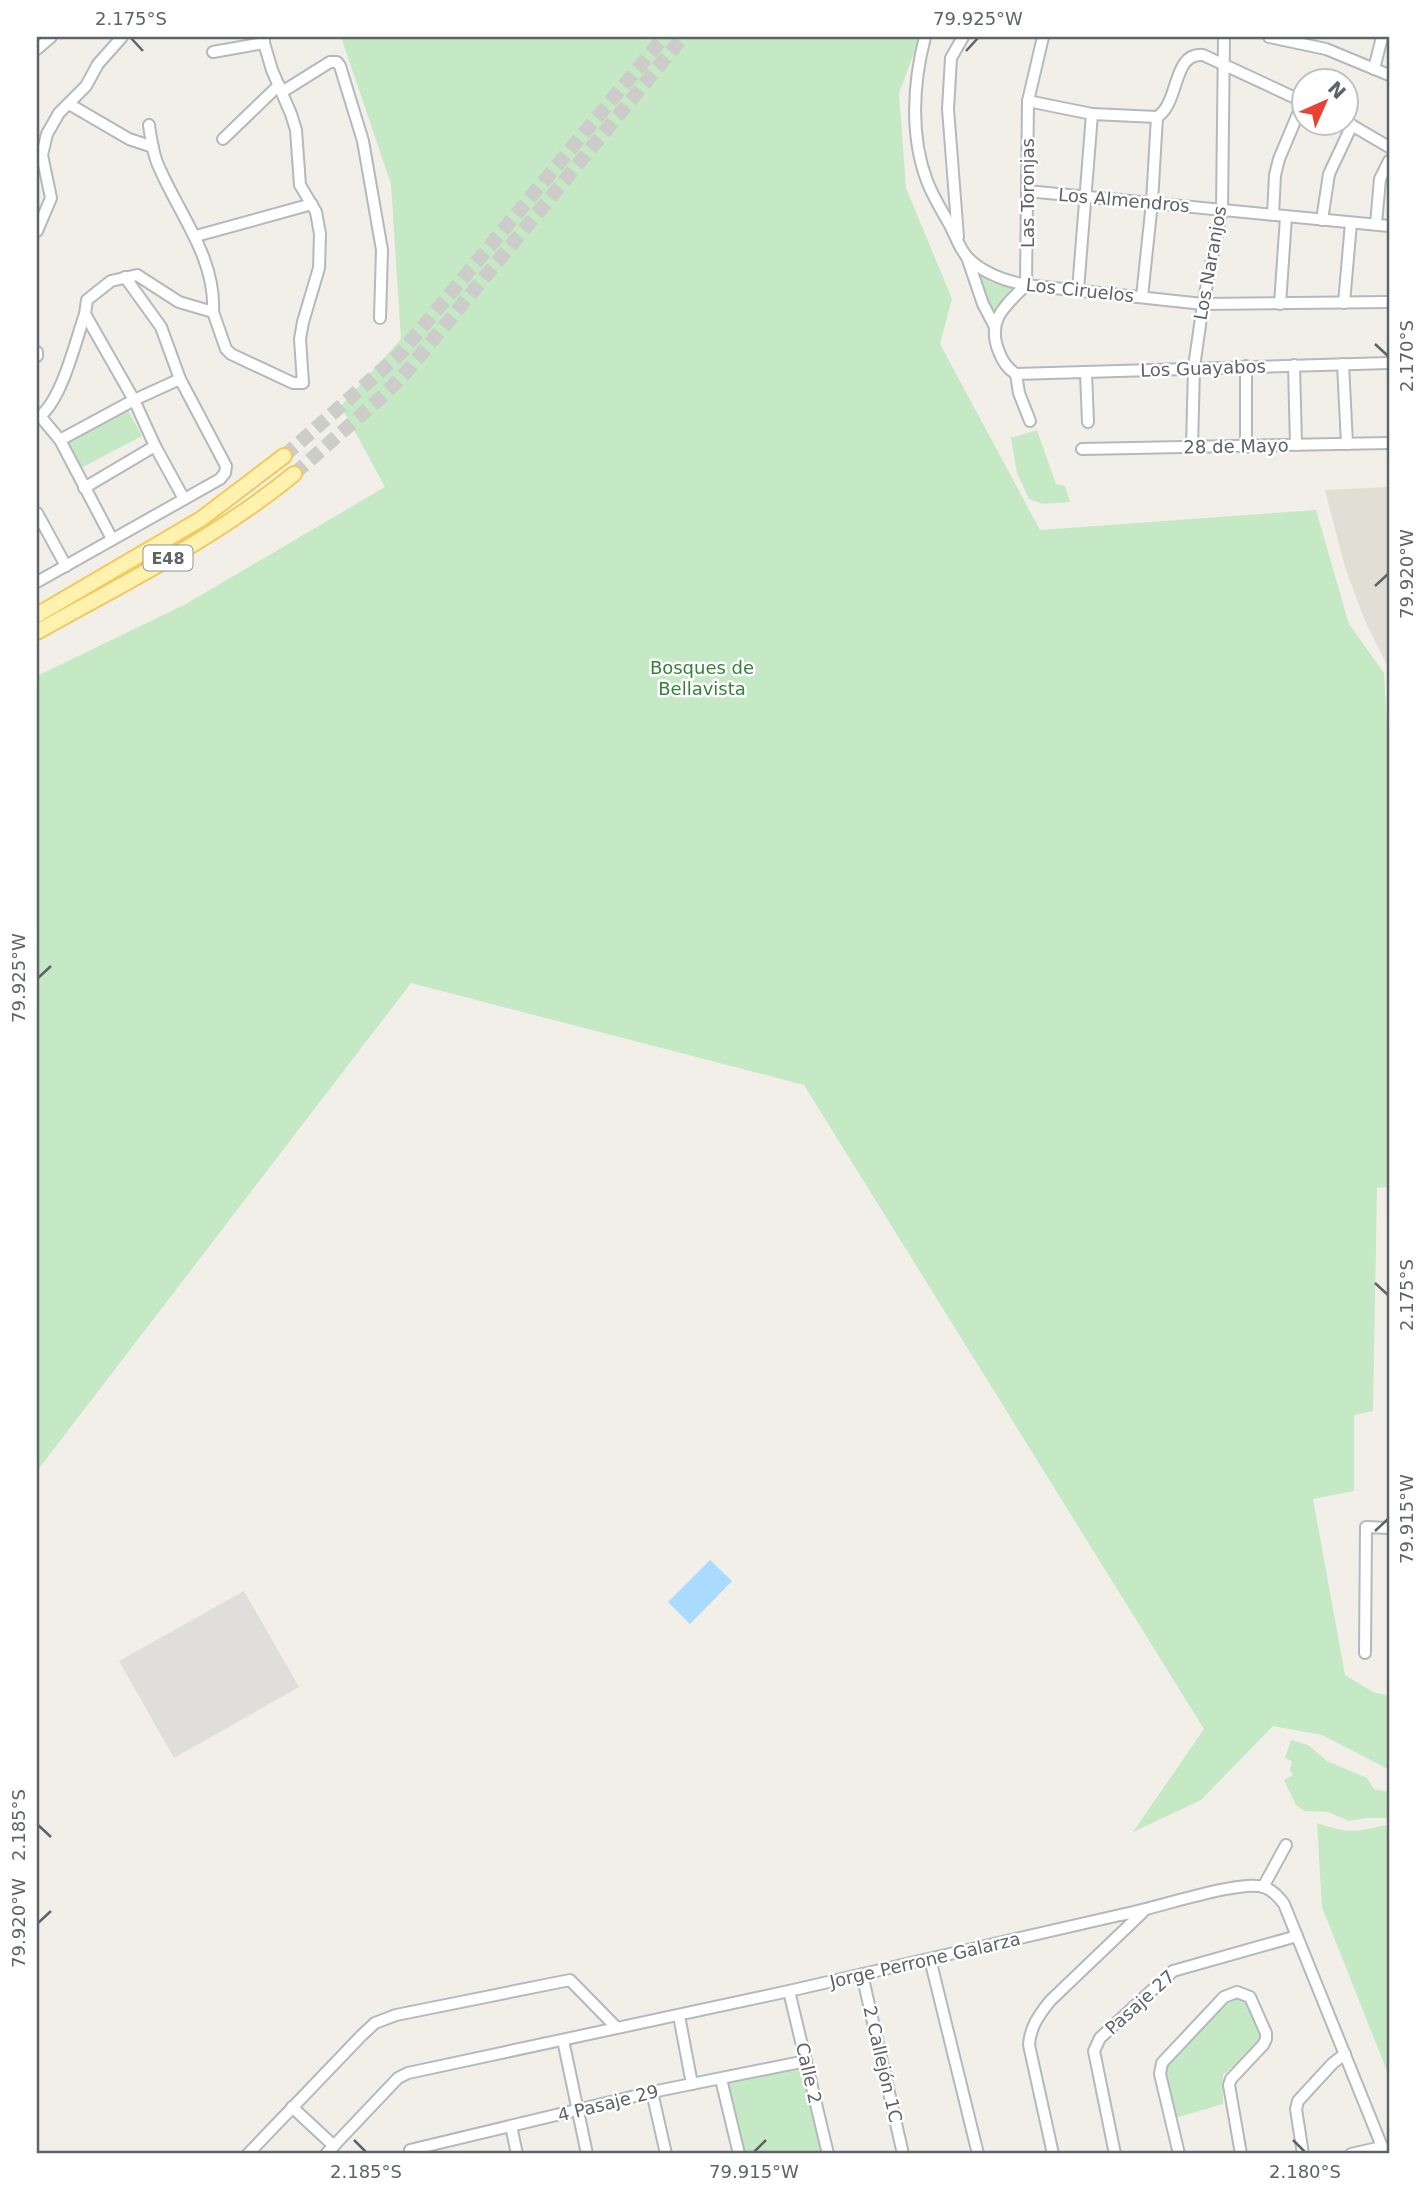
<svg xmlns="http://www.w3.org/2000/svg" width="1426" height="2191" font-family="'DejaVu Sans',sans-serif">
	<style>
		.industrial { fill: #e0deda }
		.education { fill: #e1ded6 }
		.green { fill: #c5e8c5 }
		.water { fill: #aadaff }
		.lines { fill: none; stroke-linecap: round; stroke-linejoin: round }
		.major-tunnel { stroke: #ccccc8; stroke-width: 14; stroke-dasharray: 14 7; stroke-linecap: butt }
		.minor-casing { stroke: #b5b8bc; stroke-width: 14 }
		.major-casing { stroke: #f2c960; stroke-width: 18 }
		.minor { stroke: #fff; stroke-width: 10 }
		.major { stroke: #fff2af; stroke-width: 14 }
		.ticks { fill: none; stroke: #5f6368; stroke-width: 2.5 }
		.labels { text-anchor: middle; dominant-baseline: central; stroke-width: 5; stroke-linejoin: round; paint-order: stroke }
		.shield { fill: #fff; stroke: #8f9295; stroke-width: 2 }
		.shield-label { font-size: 16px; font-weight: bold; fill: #5f6368 }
		.street-label { font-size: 18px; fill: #5f6368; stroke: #fff }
		.park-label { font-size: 18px; fill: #348238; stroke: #fff }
		.neatline { fill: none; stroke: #5f6368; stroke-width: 2.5 }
		.ticks-label { font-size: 18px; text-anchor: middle; fill: #5f6368 }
	</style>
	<rect width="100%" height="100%" fill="#f1efe8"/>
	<polygon class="industrial" points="244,1591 299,1687 174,1758 119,1661"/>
	<polygon class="education" points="1389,487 1389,669 1365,621 1345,567 1325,490"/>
	<g class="green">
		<polygon points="341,37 920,37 899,93 906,188 952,299 940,344 1040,530 1316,510 1349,624 1384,673 1389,763 1389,1187 1377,1188 1373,1411 1354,1415 1354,1491 1313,1499 1345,1675 1373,1692 1389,1696 1389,1768 1386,1768 1322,1735 1273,1726 1201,1800 1133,1832 1204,1729 804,1085 411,983 37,1471 37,676 184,605 385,487 341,406 401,339 391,184"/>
		<polygon points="978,273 992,283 1017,289 993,317 987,306"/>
		<polygon points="128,410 142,436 77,470 64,445"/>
		<polygon points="1037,430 1056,484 1065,486 1070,502 1043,504 1029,499 1017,473 1011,438"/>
		<polygon points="1291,1740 1308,1745 1327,1761 1367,1778 1374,1789 1389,1792 1389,1818 1366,1818 1349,1821 1328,1812 1305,1811 1296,1805 1284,1780 1293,1775 1290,1770 1292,1761 1285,1758"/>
		<path d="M1317 1823C1334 1829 1349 1833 1367 1829 1376 1828 1381 1824 1389 1826V2076L1322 1907Z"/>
		<polygon points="1237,1995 1248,1999 1263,2033 1262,2041 1223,2075 1223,2104 1175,2118 1166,2075 1170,2057 1224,1999"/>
		<polygon points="805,2059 827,2154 741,2154 722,2074"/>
	</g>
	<polygon class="water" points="710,1560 732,1581 690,1624 668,1602"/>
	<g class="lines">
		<g class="major-tunnel">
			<polyline points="284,456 399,355 664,37"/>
			<polyline points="294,474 385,394 408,370 683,37"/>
		</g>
		<defs>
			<g id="minor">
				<path d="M925 37C913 83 910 136 927 181 933 197 942 211 950 225 955 235 960 250 968 258 983 273 1006 281 1026 285L1203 304 1389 302"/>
				<polyline points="1269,37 1326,49 1389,75"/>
				<polyline points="37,49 51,37"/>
				<polyline points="213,52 264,43"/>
				<polyline points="1374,69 1382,37"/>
				<polyline points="282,92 330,62 337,62 340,66 363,141 382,250 380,318"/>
				<path d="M1028 101 1092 114 1157 117C1180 103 1172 52 1203 55L1304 102"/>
				<polyline points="69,104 129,139 153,147"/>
				<polyline points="1348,123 1389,147"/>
				<path d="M149 125C151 139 153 155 159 167 179 214 216 258 213 312"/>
				<polyline points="223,139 279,85"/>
				<polyline points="1027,191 1389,226"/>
				<polyline points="1273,215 1275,175 1279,159 1303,102"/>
				<polyline points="1322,220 1329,174 1352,125"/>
				<polyline points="1376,224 1380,179 1389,161"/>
				<polyline points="37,231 51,198 42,155 47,134 59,113 86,86 98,64 122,37"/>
				<polyline points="196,236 312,204"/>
				<polyline points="958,237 948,109 951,58 963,37"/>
				<polyline points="967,257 983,304 994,325"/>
				<polyline points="1078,290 1092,114"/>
				<polyline points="1142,297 1152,202 1157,117"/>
				<polyline points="1344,303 1351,223"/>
				<polyline points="1280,304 1286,217"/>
				<polyline points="85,314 134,400 155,446 184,499"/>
				<polyline points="37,352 37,356"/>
				<polyline points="1343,364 1347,444"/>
				<polyline points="1294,365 1296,445"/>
				<polyline points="1246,366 1246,447"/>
				<polyline points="1086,373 1088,422"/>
				<polyline points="1016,374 1389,363"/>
				<path d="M1016 374C1007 368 1003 362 999 352 986 320 1005 306 1026 285L1028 101 1043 37"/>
				<polyline points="1016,374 1019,393 1030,421"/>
				<polyline points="40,416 60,440 112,539"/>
				<path d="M37 418C61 405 76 339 85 314L87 300 111 281 137 275 179 302 213 312 226 349 231 354 293 383H303L300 339 303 322 319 268 320 234 316 212 300 185 296 130 291 114 272 70 264 43V37"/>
				<polyline points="60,440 134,400 180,379"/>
				<polyline points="1192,448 1194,367 1203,304 1222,209 1224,37"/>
				<polyline points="1082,449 1389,443"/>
				<polyline points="84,488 155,446"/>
				<polyline points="37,513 66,566"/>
				<polyline points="37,582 220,479 225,473 226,466 180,379 161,327 125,277"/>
				<polyline points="1365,1653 1366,1527 1389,1528"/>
				<polyline points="1263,1887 1286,1845"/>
				<polyline points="930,1959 978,2154"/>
				<polyline points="862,1974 903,2154"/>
				<polyline points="789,1991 828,2154"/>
				<polyline points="680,2021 692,2084"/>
				<polyline points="563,2040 587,2154"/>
				<polyline points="721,2079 739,2154"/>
				<polyline points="652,2092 666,2154"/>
				<polyline points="292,2107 334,2146"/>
				<polyline points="511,2126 517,2154"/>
				<polyline points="410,2150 652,2092 806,2061"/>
				<polyline points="248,2154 362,2035 375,2023 396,2015 570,1980 616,2027"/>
				<path d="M326 2154 398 2078 408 2073 789 1991 1120 1915C1151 1910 1240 1879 1264 1887 1272 1890 1279 1897 1284 1904L1385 2154"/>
				<path d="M1053 2154 1029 2045C1030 2027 1039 2015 1050 2001L1143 1912"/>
				<polyline points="1115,2154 1094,2051 1100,2038 1173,1971 1297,1936"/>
				<polyline points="1179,2154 1160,2074 1162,2063 1224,1997 1237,1992 1250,1997 1266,2033 1266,2039 1263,2045 1231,2079 1229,2085 1241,2154"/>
				<polyline points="1303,2154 1296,2109 1298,2101 1333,2063 1345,2054"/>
				<polyline points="1351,2154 1382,2147"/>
			</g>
			<g id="major">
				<polyline points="37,615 201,519 284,456"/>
				<path d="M37 632C124 583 216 538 294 474"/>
			</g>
		</defs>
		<use href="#minor" class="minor-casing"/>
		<use href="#major" class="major-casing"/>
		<use href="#minor" class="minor"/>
		<use href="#major" class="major"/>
	</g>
	<path class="ticks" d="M131 38 143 51M966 51 978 38M1375 344 1388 356M1375 586 1388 574M38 978 51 966M1375 1283 1388 1295M1375 1531 1388 1519M38 1825 51 1837M38 1923 51 1911M354 2140 366 2152M1293 2140 1305 2152M754 2152 766 2140"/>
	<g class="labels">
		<rect class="shield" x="143.5" y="545.5" width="49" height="25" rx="5"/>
		<g class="shield-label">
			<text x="168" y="558">E48</text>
		</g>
		<g class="street-label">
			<text transform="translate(1027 193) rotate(-90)">Las Toronjas</text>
			<text transform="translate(1124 200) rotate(5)">Los Almendros</text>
			<text transform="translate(1210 263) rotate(-80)">Los Naranjos</text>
			<text transform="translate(1080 290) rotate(6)">Los Ciruelos</text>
			<text transform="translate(1203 368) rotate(-2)">Los Guayabos</text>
			<text transform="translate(1236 446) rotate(-1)">28 de Mayo</text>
			<text transform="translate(925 1960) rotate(-13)">Jorge Perrone Galarza</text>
			<text transform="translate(1140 2002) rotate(-42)">Pasaje 27</text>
			<text transform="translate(883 2064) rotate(77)">2 Callejón 1C</text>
			<text transform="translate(809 2073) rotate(77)">Calle 2</text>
			<text transform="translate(608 2103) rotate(-14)">4 Pasaje 29</text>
		</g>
		<g class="park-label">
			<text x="702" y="667">Bosques de<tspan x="702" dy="21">Bellavista</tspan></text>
		</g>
	</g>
	<rect width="1426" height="2191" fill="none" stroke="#ffffff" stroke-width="77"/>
	<g transform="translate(1325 102) rotate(45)"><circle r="33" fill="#ffffff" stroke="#bfc1c3" stroke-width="2"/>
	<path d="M0-5L12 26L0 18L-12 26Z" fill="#ea4335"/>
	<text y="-10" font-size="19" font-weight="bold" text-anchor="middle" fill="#5f6368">N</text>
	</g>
	<rect x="38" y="38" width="1350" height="2114" class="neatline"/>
	<g class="ticks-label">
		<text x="131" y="25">2.175°S</text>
		<text x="978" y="25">79.925°W</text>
		<text transform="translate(1407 356) rotate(-90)" y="6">2.170°S</text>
		<text transform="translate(1407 574) rotate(-90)" y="6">79.920°W</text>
		<text transform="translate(19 978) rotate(-90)" y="6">79.925°W</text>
		<text transform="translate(1407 1295) rotate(-90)" y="6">2.175°S</text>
		<text transform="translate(1407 1519) rotate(-90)" y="6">79.915°W</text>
		<text transform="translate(19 1825) rotate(-90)" y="6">2.185°S</text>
		<text transform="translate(19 1923) rotate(-90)" y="6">79.920°W</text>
		<text x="366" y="2178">2.185°S</text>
		<text x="754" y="2178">79.915°W</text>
		<text x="1305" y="2178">2.180°S</text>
	</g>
</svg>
